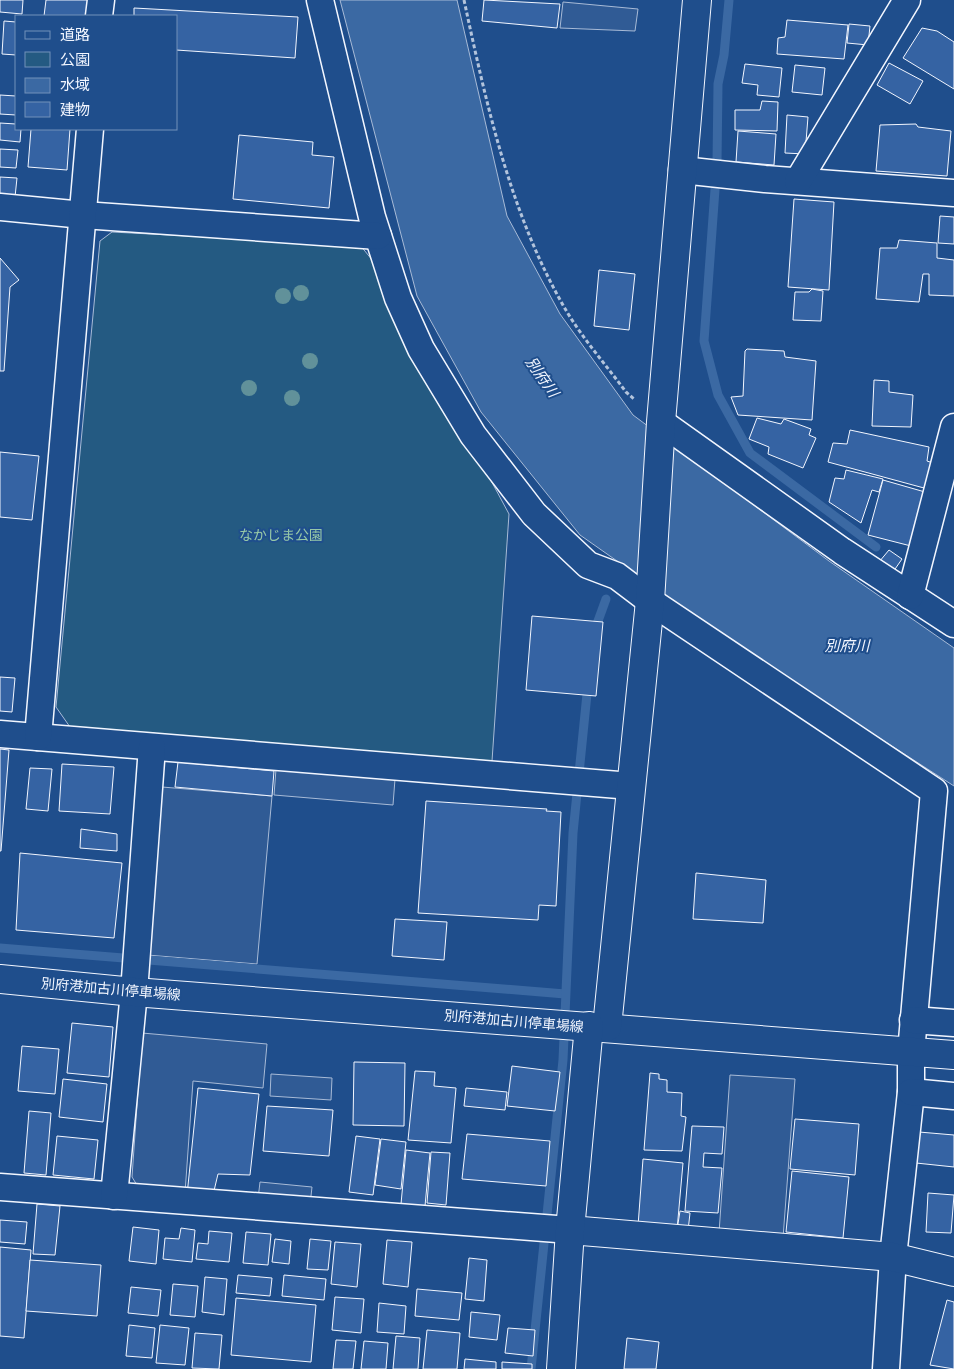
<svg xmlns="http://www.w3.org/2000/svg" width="954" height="1369" font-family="'DM Sans','Noto Sans JP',sans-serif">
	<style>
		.green { fill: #245a82; stroke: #a8bbd7 }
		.parking { fill: #305b95; stroke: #a8bbd7 }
		.water { fill: #3b69a3; stroke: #a8bbd7 }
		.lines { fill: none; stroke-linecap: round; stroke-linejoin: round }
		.stream { stroke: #3b69a3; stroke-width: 9 }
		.building { fill: #3563a3; stroke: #f2f6ff }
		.street-casing { stroke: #f2f6ff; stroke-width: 29 }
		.secondary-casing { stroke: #f2f6ff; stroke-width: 30 }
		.path { stroke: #b3c4dc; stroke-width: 3; stroke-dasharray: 4 2.5; stroke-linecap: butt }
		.street { stroke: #1f4e8c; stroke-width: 26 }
		.secondary { stroke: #1f4e8c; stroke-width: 28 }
		.tree { fill: #61919a }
		.labels { text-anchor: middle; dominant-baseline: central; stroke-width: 4; stroke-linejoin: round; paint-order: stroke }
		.park-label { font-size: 14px; fill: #97c8a6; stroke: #1f4e8c }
		.street-label { font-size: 14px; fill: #f2f6ff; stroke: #1f4e8c }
		.water-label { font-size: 15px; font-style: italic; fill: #f2f6ff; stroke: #1f4e8c }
	</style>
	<rect width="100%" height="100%" fill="#1f4e8c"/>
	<polygon class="green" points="112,232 360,245 373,261 509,514 492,761 70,727 56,707 100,241"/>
	<g class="parking">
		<polygon points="563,2 638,9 635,31 560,28"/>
		<polygon points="276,769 395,779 393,805 274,795"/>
		<polygon points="162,787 272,796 257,964 147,955"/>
		<polygon points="142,1033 267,1044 263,1088 193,1081 185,1193 140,1190 132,1177"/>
		<polygon points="271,1074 332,1078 331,1100 270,1096"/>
		<polygon points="730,1075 795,1079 783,1238 719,1233"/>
		<polygon points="260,1182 312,1187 310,1205 258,1199"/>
	</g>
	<polygon class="water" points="340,0 457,0 507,216 560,314 633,415 829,561 954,648 954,786 758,660 580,535 481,412 417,296"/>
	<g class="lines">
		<g class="stream">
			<polyline points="729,0 724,55 718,84 717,162 704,341 718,395 750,453 876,547"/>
			<polyline points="594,632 606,599"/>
			<polyline points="0,948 565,994"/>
			<polyline points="531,1369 563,1060 573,833 588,684"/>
		</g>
	</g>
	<g class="building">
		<polygon points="0,0 23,0 22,14 0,12"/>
		<polygon points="46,0 91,0 90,16 44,16"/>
		<polygon points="484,0 560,4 557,28 482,21"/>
		<polygon points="134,8 298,17 295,58 176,50 176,16 134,16"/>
		<polygon points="787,20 848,25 844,59 777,54 778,38 785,37"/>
		<polygon points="4,21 16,22 16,55 2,54"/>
		<polygon points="849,24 870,26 868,45 847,43"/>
		<polygon points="922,28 937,31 954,42 954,89 903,58"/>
		<polygon points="889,63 923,81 910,104 877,85"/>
		<polygon points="745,64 782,68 779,97 757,95 758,85 742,83"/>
		<polygon points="795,65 825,68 822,95 792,92"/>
		<polygon points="0,95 16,96 16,115 0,114"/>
		<polygon points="762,101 778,102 777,131 735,130 735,110 760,110"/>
		<polygon points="787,115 808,117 805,154 785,153"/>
		<polygon points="0,123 16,124 16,129 21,129 20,142 0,140"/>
		<polygon points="916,124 918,127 951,131 947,176 876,171 880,125"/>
		<polygon points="31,129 70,129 67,170 28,167"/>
		<polygon points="738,131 776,134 774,165 736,162"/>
		<polygon points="239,135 313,142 312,155 334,157 329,208 233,199"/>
		<polygon points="0,149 18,150 16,168 0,167"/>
		<polygon points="0,177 17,178 15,197 0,196"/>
		<polygon points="794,199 834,202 829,290 788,287"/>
		<polygon points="940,216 954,217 954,244 938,243"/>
		<polygon points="899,240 937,243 937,258 954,260 954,296 929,295 929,274 923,274 919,302 876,299 880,248 897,248"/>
		<polygon points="0,258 19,280 10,287 4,371 0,371"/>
		<polygon points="599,270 635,274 629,330 594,326"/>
		<polygon points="812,289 823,291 821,321 793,320 795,292 809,292"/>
		<polygon points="747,349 784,351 785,357 816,361 812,420 738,415 731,397 743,396 745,351"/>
		<polygon points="874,380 889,381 889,392 913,395 911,427 872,426"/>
		<polygon points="757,418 781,424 784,419 811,429 809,435 816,438 803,468 768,454 769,447 749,439"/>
		<polygon points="850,430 929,447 927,461 933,463 924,488 828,462 833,443 847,444"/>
		<polygon points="0,452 39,456 32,520 0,517"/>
		<polygon points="846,470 883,479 879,492 872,490 861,523 829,502 835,478 844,479"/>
		<polygon points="883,480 925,492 911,546 868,535"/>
		<polygon points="889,550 902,559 893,572 879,562"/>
		<polygon points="532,616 603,622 596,696 526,690"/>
		<polygon points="0,677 15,678 12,712 0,711"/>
		<polygon points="0,749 9,750 1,851 0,851"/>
		<polygon points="178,762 274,771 272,796 175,787"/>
		<polygon points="62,764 114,767 110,814 59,811"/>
		<polygon points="30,768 52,769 48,811 26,809"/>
		<polygon points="426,801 547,809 546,811 561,812 556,906 539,905 538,920 418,913"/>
		<polygon points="81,829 117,834 117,851 80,848"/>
		<polygon points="20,853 122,863 114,938 16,930"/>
		<polygon points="696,873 766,880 763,923 693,919"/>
		<polygon points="395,919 447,922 444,960 392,956"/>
		<polygon points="72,1023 113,1027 109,1077 67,1073"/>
		<polygon points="22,1046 59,1049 55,1094 18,1091"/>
		<polygon points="354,1062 405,1063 404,1126 353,1125"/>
		<polygon points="512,1066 560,1072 555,1111 507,1106"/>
		<polygon points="415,1071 435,1072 434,1086 456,1088 451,1143 408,1140"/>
		<polygon points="650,1073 659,1074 659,1079 667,1080 667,1092 682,1093 681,1116 686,1117 682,1151 644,1150"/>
		<polygon points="63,1079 107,1084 103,1122 59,1117"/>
		<polygon points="198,1088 259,1094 250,1175 218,1174 213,1195 187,1195"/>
		<polygon points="466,1088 507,1092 505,1110 464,1106"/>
		<polygon points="267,1106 333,1110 329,1156 263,1151"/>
		<polygon points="29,1111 51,1113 46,1175 24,1173"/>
		<polygon points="795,1119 859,1124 855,1175 790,1169"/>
		<polygon points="692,1126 724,1127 722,1154 704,1153 703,1167 722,1168 718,1213 685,1211"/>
		<polygon points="919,1132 954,1135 954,1167 916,1163"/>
		<polygon points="467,1134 550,1141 546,1186 462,1179"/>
		<polygon points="57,1136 98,1140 94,1179 53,1175"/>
		<polygon points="356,1136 380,1139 373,1195 349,1192"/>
		<polygon points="381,1139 406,1142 401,1189 375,1185"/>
		<polygon points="406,1150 430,1153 425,1206 401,1204"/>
		<polygon points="431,1152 450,1153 446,1205 427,1203"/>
		<polygon points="643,1159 683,1163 677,1230 638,1226"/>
		<polygon points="792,1171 849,1177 843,1238 786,1232"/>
		<polygon points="928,1193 954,1195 951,1233 926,1232"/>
		<polygon points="37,1204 60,1206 55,1255 33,1254"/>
		<polygon points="680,1211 690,1213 688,1231 677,1230"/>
		<polygon points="0,1220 27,1222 25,1244 0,1242"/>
		<polygon points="133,1227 159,1230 156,1264 129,1261"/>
		<polygon points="181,1228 195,1230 192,1262 163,1259 165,1238 179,1239"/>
		<polygon points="209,1231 232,1233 229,1262 196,1259 198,1243 208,1244"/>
		<polygon points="246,1232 271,1234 268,1265 243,1263"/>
		<polygon points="275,1239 291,1241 289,1264 272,1262"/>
		<polygon points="310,1239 331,1241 328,1270 307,1269"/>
		<polygon points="387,1240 412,1242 408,1287 383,1284"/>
		<polygon points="335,1242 361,1244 357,1287 331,1284"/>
		<polygon points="0,1247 31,1250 24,1338 0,1336"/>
		<polygon points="469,1258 487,1260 484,1301 465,1299"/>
		<polygon points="30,1260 101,1265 97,1316 26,1311"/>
		<polygon points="238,1275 272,1278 270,1296 236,1293"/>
		<polygon points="284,1275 326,1279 324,1300 282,1296"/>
		<polygon points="205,1277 227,1279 224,1315 202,1312"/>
		<polygon points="173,1284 198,1286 195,1317 170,1315"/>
		<polygon points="131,1287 161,1290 158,1316 128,1313"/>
		<polygon points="417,1289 462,1293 459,1320 415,1316"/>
		<polygon points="335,1297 364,1299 361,1333 332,1330"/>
		<polygon points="236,1298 316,1305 311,1362 231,1355"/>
		<polygon points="947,1300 954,1302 954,1369 930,1365"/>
		<polygon points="379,1303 406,1306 404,1334 377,1332"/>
		<polygon points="471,1312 500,1315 497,1340 469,1337"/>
		<polygon points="129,1325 155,1328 152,1358 126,1356"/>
		<polygon points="160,1325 189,1328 185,1365 156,1363"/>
		<polygon points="508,1328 535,1330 533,1356 505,1353"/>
		<polygon points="427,1330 460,1333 457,1369 423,1369"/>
		<polygon points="195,1333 222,1335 219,1369 192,1368"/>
		<polygon points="396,1336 420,1338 418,1369 393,1369"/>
		<polygon points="627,1338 659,1342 656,1369 624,1369"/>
		<polygon points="336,1340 356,1341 353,1369 333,1369"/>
		<polygon points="364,1341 388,1343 386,1369 361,1369"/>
		<polygon points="465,1359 496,1362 496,1369 464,1369"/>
		<polygon points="502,1362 532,1364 532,1369 502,1369"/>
	</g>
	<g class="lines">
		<defs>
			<g id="street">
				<polyline points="320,0 372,217 398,298 421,349 473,435 534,514 588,565 617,576 650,601 934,791 911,1052 911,1092 893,1257 886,1369"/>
				<polyline points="99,16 101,0"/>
				<polyline points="682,170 765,179 954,193"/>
				<polyline points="798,181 907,0"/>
				<polyline points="0,207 83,215 378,236"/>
				<polyline points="661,422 842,551 954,624"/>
				<polyline points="910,596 954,427"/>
				<polyline points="0,734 631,786"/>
				<polyline points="38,737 90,129"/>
				<polyline points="913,1020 954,1023"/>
				<polyline points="911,1092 954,1096"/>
				<polyline points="0,1187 570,1230"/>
				<polyline points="114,1196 134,992 152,747"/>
			</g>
			<g id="secondary">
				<polyline points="0,979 134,992 954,1055"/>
				<polyline points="607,1027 650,601 661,422 697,0"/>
				<polyline points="570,1230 893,1257 954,1272"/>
				<polyline points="561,1369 570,1230 589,1026"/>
			</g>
		</defs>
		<use href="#street" class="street-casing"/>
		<use href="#secondary" class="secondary-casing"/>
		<path class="path" d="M464 0C487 107 511 217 567 312 584 340 606 365 626 392L634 399"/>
		<use href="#street" class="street"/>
		<use href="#secondary" class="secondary"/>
	</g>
	<g class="tree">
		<circle cx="301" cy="293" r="8"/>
		<circle cx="283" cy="296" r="8"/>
		<circle cx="310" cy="361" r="8"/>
		<circle cx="249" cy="388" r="8"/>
		<circle cx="292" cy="398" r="8"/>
	</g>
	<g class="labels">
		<g class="park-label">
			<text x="281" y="535">なかじま公園</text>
		</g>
		<g class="street-label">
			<text transform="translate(111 989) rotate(5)">別府港加古川停車場線</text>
			<text transform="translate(514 1021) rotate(5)">別府港加古川停車場線</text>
		</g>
		<g class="water-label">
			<text transform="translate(542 377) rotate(55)">別府川</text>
			<text x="847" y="646">別府川</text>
		</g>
	</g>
	<rect x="15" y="15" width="162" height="115" fill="#1f4e8c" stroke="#7391ba"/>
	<rect x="25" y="31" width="25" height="8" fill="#1f4e8c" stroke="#7391ba"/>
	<text x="60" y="40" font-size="15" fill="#f2f6ff">道路</text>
	<rect x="25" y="52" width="25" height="15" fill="#245a82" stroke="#7391ba"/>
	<text x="60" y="65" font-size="15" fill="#f2f6ff">公園</text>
	<rect x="25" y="78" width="25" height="15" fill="#3b69a3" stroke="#7391ba"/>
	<text x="60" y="90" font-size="15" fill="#f2f6ff">水域</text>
	<rect x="25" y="102" width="25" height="15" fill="#3563a3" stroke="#7391ba"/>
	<text x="60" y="115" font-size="15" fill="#f2f6ff">建物</text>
</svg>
